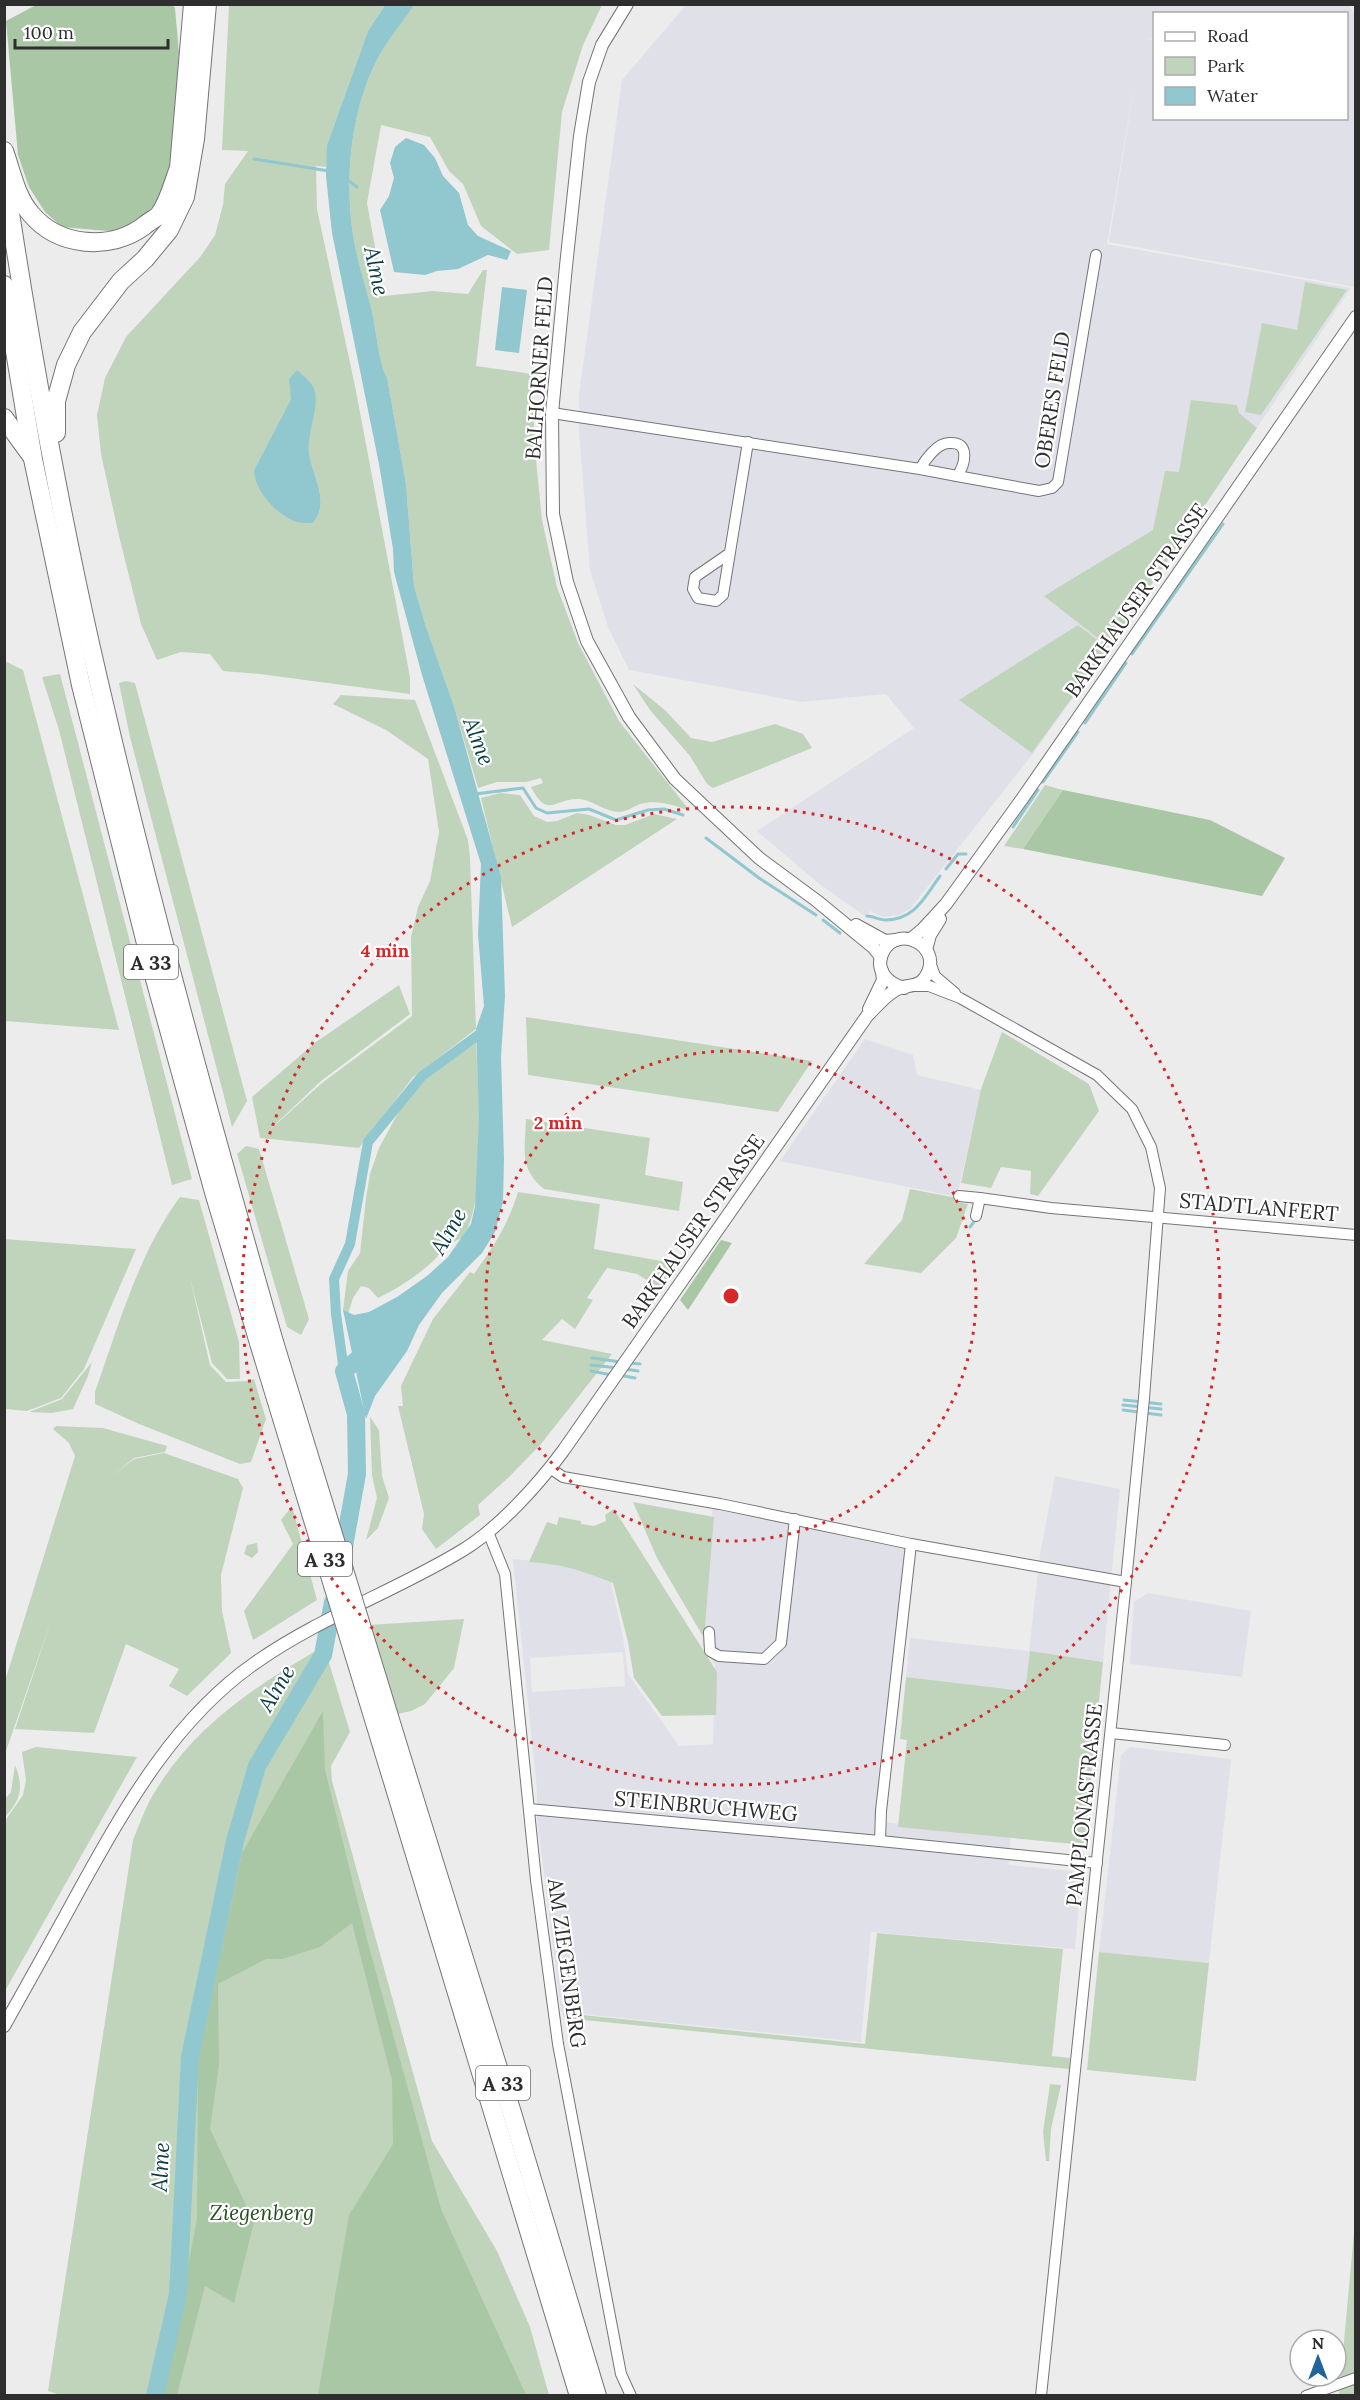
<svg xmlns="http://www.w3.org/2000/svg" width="1360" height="2400" font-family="Lora,serif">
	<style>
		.built { fill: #e0e0e9; fill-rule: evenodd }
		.green { fill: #c0d4bc; fill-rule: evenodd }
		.forest { fill: #aac7a5 }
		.water { fill: #91c7ce }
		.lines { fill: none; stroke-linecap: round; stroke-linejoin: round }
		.stream { stroke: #91c7ce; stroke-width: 3 }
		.canal { stroke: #91c7ce; stroke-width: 10 }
		.river { stroke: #91c7ce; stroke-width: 18 }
		.minor-casing { stroke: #757576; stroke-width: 12 }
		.tertiary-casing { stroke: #757576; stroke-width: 14 }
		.motorway-casing { stroke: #757576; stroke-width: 20 }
		.minor { stroke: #fff; stroke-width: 10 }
		.tertiary { stroke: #fff; stroke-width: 12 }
		.motorway { stroke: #fff; stroke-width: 18 }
		.motorway-bridge-casing { stroke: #757576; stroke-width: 20; stroke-linecap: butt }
		.motorway-bridge { stroke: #fff; stroke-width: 18 }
		.ring { fill: none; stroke: #d62828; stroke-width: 3; stroke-dasharray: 3 6 }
		.labels { text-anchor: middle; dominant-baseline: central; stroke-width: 4.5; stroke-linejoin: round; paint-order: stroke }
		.shield { fill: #fff; stroke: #6d6d6d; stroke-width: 1.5 }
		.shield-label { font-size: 20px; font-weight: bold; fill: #2e2e2e }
		.street-label { font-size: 21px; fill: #2e2e2e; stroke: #fff }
		.park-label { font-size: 21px; font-style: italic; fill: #264e20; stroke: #fff }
		.water-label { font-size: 22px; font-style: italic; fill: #0a3d43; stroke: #fff }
		.centre { fill: #d62828; stroke: #fff; stroke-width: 3 }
		.ring-label { font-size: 18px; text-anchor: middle; font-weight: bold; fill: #d62828; stroke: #fff; stroke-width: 4.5; stroke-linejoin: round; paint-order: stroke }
	</style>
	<rect width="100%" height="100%" fill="#ececed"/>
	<g class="built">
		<path d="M1347 4 1355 14V287L1109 242 1135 81 1107 244 1351 288 1109 648 1032 755 910 909 899 915 883 917 870 911 866 917 818 883 757 831 914 728 886 694 801 702 629 670 608 627 590 570 579 431V395L622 80 686 5ZM1154 14H1346V118H1154V40L1143 38 1154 39ZM1347 291 1261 415 1262 324 1297 330Z"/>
		<polygon points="865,1039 913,1055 917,1075 981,1090 957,1197 780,1161"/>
		<polygon points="1055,1476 1120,1489 1103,1662 1030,1652 1026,1691 906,1677 910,1638 1029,1651 1040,1554"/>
		<path d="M713 1503 907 1540 881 1822 1011 1835 1009 1865 1072 1871 1081 1880 1075 1949 871 1932 861 2042 561 2012 537 1817V1790L513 1559 571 1564 610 1578 623 1637 628 1674 679 1746 713 1744 715 1665 702 1645ZM623 1652 625 1686 532 1692 530 1658Z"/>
		<polygon points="1148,1593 1251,1611 1242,1677 1130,1664 1134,1602"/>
		<polygon points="1130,1747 1231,1759 1209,1963 1099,1952 1121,1755"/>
	</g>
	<g class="green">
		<path d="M229 5H385L368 31 327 145V167L316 166 317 209 355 386 410 677V694L260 674 223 671 210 654 181 652 157 660 141 624 119 536 101 454 97 415 105 378 126 337 201 256 215 235 223 205 225 184 248 151 222 150ZM291 399 314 410C311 423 308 438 309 452 312 477 331 501 313 523L254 470Z"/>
		<path d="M414 5H602L583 45 562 112 549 250 517 254 481 226 463 184 449 171 430 137 381 125 367 203 384 296 433 291 468 294 483 270H487L476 366 532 374 535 450 542 520 557 587 578 643 619 721 690 811C674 805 657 799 640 804 633 807 626 812 619 812 605 812 593 800 579 799 554 798 548 820 531 787L543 783 541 778 526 782H497L478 788 454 706 426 627 414 586 406 484 387 377C380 370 375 321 371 307 364 280 355 255 352 227 345 172 352 107 378 58 388 39 402 22 414 5Z"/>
		<polygon points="1305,282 1347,290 1261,415 1245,412 1262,323 1297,330"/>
		<polygon points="1191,400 1237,405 1239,413 1257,428 1109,647 1044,596 1153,530 1165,471 1179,472"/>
		<polygon points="1078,625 1108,648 1032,753 959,700"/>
		<polygon points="5,661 23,670 119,1030 5,1021"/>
		<polygon points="60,674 192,1179 172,1185 59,730 42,677"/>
		<polygon points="126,681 135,683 247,1101 232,1127 130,737 119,683"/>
		<polygon points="633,684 666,711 691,738 712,742 775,724 803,734 812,748 713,788 707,784 690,756 650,710"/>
		<polygon points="341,695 415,700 468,840 470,858 476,1029 413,1077 359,1148 260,1138 252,1097 316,1042 399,985 410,1014 321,1081 263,1136 322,1083 412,1016 411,937 418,907 430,881 439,832 428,759 386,730 333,704"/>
		<polygon points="1045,785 1063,790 1023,849 1004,846"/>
		<polygon points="500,793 520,795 534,816 547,822 557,821 577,813 589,815 616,825 625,825 654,814 677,819 512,927 481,798"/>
		<polygon points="526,1017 812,1061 778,1112 528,1075"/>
		<polygon points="1002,1032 1089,1084 1099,1111 1038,1196 1030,1194 1031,1171 1001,1167 991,1188 961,1183 981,1089"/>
		<path d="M476 1043C478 1093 488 1195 463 1238 448 1242 441 1254 430 1264 414 1278 397 1289 378 1298L369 1288 361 1286 353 1298 348 1314 343 1310 348 1271 360 1253 366 1198 370 1174 379 1148 403 1104 424 1079Z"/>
		<path d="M526 1119 650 1138 645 1175 683 1182 679 1211 544 1189C519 1169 525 1149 526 1119Z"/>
		<polygon points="246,1146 259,1149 309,1319 301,1335 287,1327 237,1154"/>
		<polygon points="910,1189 957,1198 956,1202 968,1204 956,1238 921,1273 864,1264 902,1220"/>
		<path d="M518 1192 600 1204 594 1249 678 1264 660 1288 637 1274 607 1268 587 1298 593 1300 575 1329 562 1319 542 1340 612 1354 541 1444 509 1477 478 1505 480 1515 436 1549 422 1529 424 1514 398 1406H403L401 1386 433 1319 470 1272 474 1274C495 1244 507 1227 518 1192Z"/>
		<path d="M180 1197 199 1200 239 1342 240 1379H227L212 1363 190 1278 210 1365 226 1382 247 1381 254 1379 266 1419 251 1462 240 1464 139 1424 95 1404V1392C118 1327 139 1252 180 1197Z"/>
		<polygon points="4,1239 136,1249 84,1369 61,1398 27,1411 5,1409"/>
		<polygon points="92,1362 88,1376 73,1409 52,1413 29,1412 62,1399"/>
		<polygon points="370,1417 379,1430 382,1476 389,1498 378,1528 366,1540 377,1498 372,1475"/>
		<polygon points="56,1426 103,1428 167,1446 165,1452 134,1458 112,1476 134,1459 164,1453 238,1479 243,1488 221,1575 222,1611 231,1653 187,1696 169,1686 179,1669 126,1644 94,1733 15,1729 51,1621 5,1754 5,1681 75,1456 69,1443 53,1429"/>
		<polygon points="633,1502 714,1517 704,1638 657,1558"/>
		<polygon points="292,1506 317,1600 253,1640 244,1611 293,1544 281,1520"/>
		<path d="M614 1509 717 1672 716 1715 662 1716 634 1678 628 1642 613 1583C583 1571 562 1564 529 1562L547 1522 557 1525 559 1517 581 1521V1524L594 1526 606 1521 605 1515Z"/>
		<polygon points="257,1543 258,1552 252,1558 244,1554 247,1545"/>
		<polygon points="464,1619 454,1668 425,1704 411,1711 368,1721 368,1625"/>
		<path d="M324 1646 350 1732 331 1766 332 1781 432 2141 497 2251 530 2327 549 2395 63 2396 48 2391 133 1840C140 1823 146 1805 156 1790 195 1725 260 1683 324 1646Z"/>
		<polygon points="1030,1651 1103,1662 1084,1845 898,1827 907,1740 900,1739 906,1677 1025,1691"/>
		<polygon points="36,1747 137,1757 5,1991 5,1821 23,1795 26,1780 22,1752"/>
		<path d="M15 1765C24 1787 21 1800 5 1817V1799L11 1792Z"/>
		<polygon points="877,1933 1063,1949 1052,2056 1070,2058 1069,2069 564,2018 563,2013 865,2044"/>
		<polygon points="1099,1952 1209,1963 1196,2081 1087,2070"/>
		<polygon points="1050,2084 1061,2085 1051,2129 1049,2161 1046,2161 1043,2132"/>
		<polygon points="1355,2222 1355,2395 1339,2395"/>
	</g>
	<g class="forest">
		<polygon points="172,4 175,8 179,53 174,153 160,197 146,215 119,232 62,227 45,212 29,187 18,155 6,21 36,5"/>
		<polygon points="1063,790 1210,820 1285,858 1262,896 1023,849"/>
		<polygon points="721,1240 732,1243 688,1310 680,1300"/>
		<polygon points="323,1711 325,1770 368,1943 441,2209 526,2395 318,2395 349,2215 393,2144 392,2080 352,1923 320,1947 282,1959 266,1959 218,1984 219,2065 210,2129 254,2222 234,2303 205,2286 177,2395 163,2395 197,2219 198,2059 242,1853"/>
	</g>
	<g class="water">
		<path d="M385 5H414C403 22 388 39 378 58 352 107 345 172 352 227 355 254 364 280 371 307 375 321 380 370 387 377L406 484 414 586 426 627 454 706 501 877 505 996 501 1057 504 1159 503 1202 495 1232 482 1253 442 1293 419 1325 407 1351 375 1396 366 1419 343 1310 354 1315 369 1312 397 1297 427 1276 448 1257 471 1224 475 1206 479 1118 476 1029 484 1006 478 934 481 864 422 675 394 572 393 549 379 464 332 233 326 176 327 145 368 31Z"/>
		<polygon points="406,138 424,145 435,158 443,176 459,193 468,225 478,236 511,251 507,260 488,255 458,269 437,271 425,275 394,272 380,210 389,196 394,178 390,163 395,147"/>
		<polygon points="502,287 527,290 519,353 495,350"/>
		<path d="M297 370C304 376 313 383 315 392 319 407 307 433 309 452 312 477 331 501 313 523 307 523 299 523 294 521 275 513 255 491 254 470L291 399 289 379Z"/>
	</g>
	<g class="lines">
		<g class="stream">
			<polyline points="254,159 329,171"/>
			<polyline points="349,181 357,187"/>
			<polyline points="1132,654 1223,524"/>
			<polyline points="1085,723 1126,663"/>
			<polyline points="1043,782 1078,732"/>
			<polyline points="475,794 523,788 536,808 547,813 589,809 616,820 648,810 664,809 683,815"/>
			<polyline points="1013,827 1038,790"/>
			<polyline points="706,838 759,878 816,915"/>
			<polyline points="946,869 958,854 966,854"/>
			<path d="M867 916C873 916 879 920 886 920 915 919 924 898 940 876"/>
			<polyline points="823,920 840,933"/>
			<polyline points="970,1227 974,1222"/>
			<polyline points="592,1358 621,1362"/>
			<polyline points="630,1363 640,1364"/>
			<polyline points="591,1365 618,1368"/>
			<polyline points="625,1369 638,1371"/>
			<polyline points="591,1371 612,1375"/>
			<polyline points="619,1375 635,1378"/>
			<polyline points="1124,1400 1161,1404"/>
			<polyline points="1123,1405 1161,1409"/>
			<polyline points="1123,1410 1161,1415"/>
		</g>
		<polyline class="canal" points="344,1371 336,1314 334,1279 350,1244 368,1142 422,1076 488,1028"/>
		<g class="river">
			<polyline points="341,1563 357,1474 356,1414 344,1371 373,1346"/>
			<polyline points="155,2396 178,2294 190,2057 235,1841 257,1766 323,1655 333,1602"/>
		</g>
		<defs>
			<g id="minor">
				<path d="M552 413 920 469C925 460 937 443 949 443 971 441 965 465 957 476L920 469"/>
				<polyline points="957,476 1039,491 1052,488 1058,482 1096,255"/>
				<polyline points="730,553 695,577 693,589 698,598 716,601 723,595 748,442"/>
				<polyline points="930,962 935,976 955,993"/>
				<polyline points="914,986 929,986 960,998 1097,1075 1132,1109 1151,1147 1160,1188 1144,1398 1126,1582 1041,2396"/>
				<polyline points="959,1196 980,1198"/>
				<polyline points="976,1216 980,1198 1051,1208 1356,1235"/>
				<polyline points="550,1468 563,1477 720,1504 911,1544 1126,1582"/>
				<polyline points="488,1532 505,1574 536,1880 558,2044 621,2374 631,2396"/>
				<polyline points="709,1632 710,1651 719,1656 764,1659 781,1643 795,1519"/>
				<polyline points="1111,1733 1225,1745"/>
				<polyline points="529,1809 880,1841 881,1811 911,1544"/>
				<polyline points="880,1841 1097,1863"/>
				<polyline points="1306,2396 1356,2378"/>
			</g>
			<g id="tertiary">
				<polyline points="627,4 602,45 589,82 580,136 566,266 552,413 553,514 567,582 587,641 629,717 675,779 759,858 817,901 873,947 881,957"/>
				<polyline points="856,925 885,941 896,940"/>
				<polyline points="911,939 922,930 946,904 1022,799 1356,317"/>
				<polyline points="926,950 930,935 940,919"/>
				<polyline points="869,1009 883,980 882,971"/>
				<path d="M4 2026C30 1980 56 1933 81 1887 127 1804 176 1718 255 1663 320 1617 396 1591 463 1550 499 1528 538 1485 563 1451L867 1016C875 1008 884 997 894 991 906 982 920 991 928 972 940 945 899 925 884 950 873 969 887 983 904 988"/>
			</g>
			<g id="motorway">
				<path d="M4 151C12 173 16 197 31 214 59 247 110 251 144 226 148 222 155 219 159 215 169 202 173 183 179 168L193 4"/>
				<path d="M4 174C28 333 56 492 91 648 144 881 208 1112 274 1342"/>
				<polyline points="4,285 33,459 81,685 155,979 214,1192 259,1343"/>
				<polyline points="4,418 31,455"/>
				<polyline points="56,433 56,401 66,365 82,332 121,281 145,259 169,230 185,197 195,139 207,4"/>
				<polyline points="406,1772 512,2113 597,2396"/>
				<polyline points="391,1775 579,2396"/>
			</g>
		</defs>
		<use href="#minor" class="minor-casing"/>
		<use href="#tertiary" class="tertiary-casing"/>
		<use href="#motorway" class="motorway-casing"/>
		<use href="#minor" class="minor"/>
		<use href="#tertiary" class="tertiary"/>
		<use href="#motorway" class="motorway"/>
		<defs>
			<g id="motorway-bridge">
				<polyline points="274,1342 406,1772"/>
				<polyline points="259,1343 391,1775"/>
			</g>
		</defs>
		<use href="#motorway-bridge" class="motorway-bridge-casing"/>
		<use href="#motorway-bridge" class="motorway-bridge"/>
	</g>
	<g class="ring">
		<circle cx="731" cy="1296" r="245"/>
		<circle cx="731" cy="1296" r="489"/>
	</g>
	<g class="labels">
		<g class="shield">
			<rect x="124" y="945" width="54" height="34" rx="4.5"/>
			<rect x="298" y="1542" width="54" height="34" rx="4.5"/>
			<rect x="476" y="2066" width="54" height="34" rx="4.5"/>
		</g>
		<g class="shield-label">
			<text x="151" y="962">A 33</text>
			<text x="325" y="1559">A 33</text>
			<text x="503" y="2083">A 33</text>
		</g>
		<g class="street-label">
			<text transform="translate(539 368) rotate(-86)">BALHORNER FELD</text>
			<text transform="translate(1052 400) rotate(-81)">OBERES FELD</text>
			<text transform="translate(1136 600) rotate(-55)">BARKHAUSER STRASSE</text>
			<text transform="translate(1259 1207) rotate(5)">STADTLANFERT</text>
			<text transform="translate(693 1231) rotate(-55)">BARKHAUSER STRASSE</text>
			<text transform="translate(1084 1805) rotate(-84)">PAMPLONASTRASSE</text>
			<text transform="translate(706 1806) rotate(5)">STEINBRUCHWEG</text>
			<text transform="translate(567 1963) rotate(82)">AM ZIEGENBERG</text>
		</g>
		<g class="park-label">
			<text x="262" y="2212">Ziegenberg</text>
		</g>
		<g class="water-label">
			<text transform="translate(377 271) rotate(78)">Alme</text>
			<text transform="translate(479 741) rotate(69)">Alme</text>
			<text transform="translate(448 1231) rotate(-60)">Alme</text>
			<text transform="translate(276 1688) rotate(-59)">Alme</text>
			<text transform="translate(160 2167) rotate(-87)">Alme</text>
		</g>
	</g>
	<circle cx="731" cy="1296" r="9" class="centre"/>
	<g class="ring-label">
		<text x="385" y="957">4 min</text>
		<text x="558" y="1129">2 min</text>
	</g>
	<rect width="1360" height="2400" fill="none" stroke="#2e2e2e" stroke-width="12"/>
	<rect x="1153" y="12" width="195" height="108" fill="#ffffff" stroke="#ababab" stroke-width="1.5"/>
	<rect x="1165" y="32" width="30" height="9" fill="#ffffff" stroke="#ababab" stroke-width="1.5"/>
	<text x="1207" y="42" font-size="18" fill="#2e2e2e">Road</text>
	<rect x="1165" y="57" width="30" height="18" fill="#c0d4bc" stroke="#ababab" stroke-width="1.5"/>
	<text x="1207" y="72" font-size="18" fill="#2e2e2e">Park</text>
	<rect x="1165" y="87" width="30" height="18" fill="#91c7ce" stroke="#ababab" stroke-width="1.5"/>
	<text x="1207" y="102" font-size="18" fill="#2e2e2e">Water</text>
	<g transform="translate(1318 2358)"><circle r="28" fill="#ffffff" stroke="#ababab" stroke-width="1.5"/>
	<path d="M0-4.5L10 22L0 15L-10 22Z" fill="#206499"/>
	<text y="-9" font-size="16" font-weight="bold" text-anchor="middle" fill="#2e2e2e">N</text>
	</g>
	<path d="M15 39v9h153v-9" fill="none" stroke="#2e2e2e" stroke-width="3"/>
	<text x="24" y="39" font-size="18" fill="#2e2e2e" stroke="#ffffff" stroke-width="4.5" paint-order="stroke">100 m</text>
</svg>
